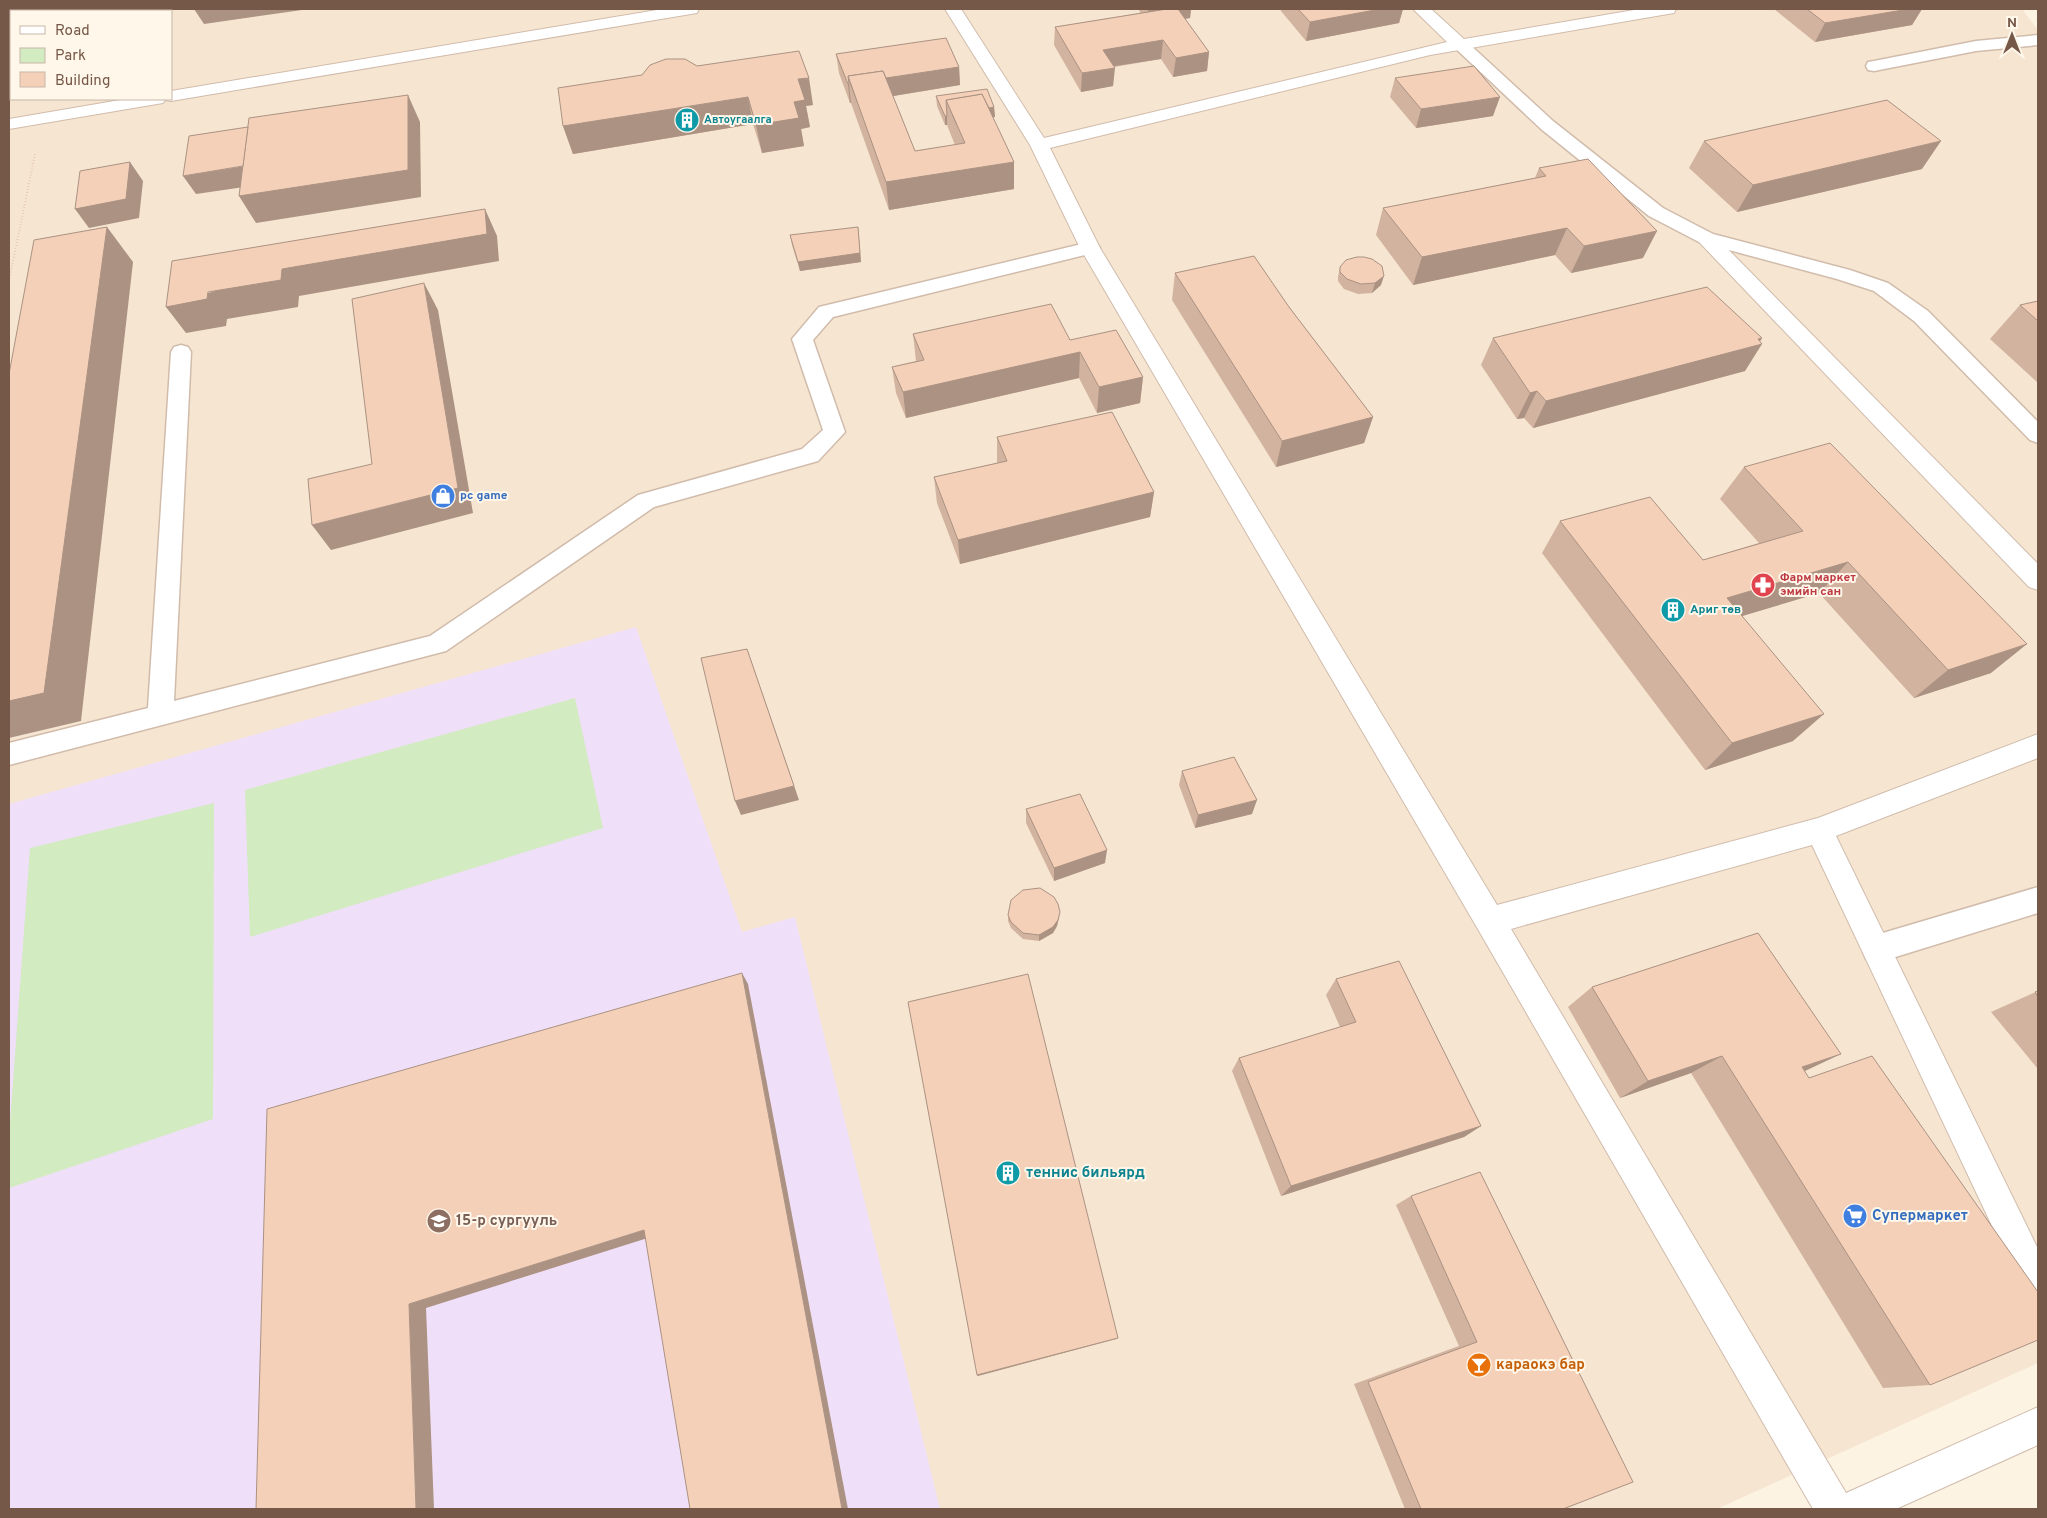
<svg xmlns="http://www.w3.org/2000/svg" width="2047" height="1518" font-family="Overpass,sans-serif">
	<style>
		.residential { fill: #f5e5d1 }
		.education { fill: #f0dff9 }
		.green { fill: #d2ebc0 }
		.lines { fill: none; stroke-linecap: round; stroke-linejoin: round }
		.lane-casing { stroke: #d1bcac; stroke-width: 3 }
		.street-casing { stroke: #d1bcac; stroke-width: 2 }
		.path { stroke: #d8b49c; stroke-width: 2; stroke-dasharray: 0.5 2.5; stroke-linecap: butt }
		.lane { fill: #fff; fill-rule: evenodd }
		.street { fill: #fff; fill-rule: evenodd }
		.wall { fill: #d2b39f }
		.shaded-wall { fill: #ab9282 }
		.building { fill: #f4d0b9; stroke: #ab9282 }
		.labels { text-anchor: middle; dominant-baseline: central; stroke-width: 4; stroke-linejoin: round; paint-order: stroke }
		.far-culture-label { font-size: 11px; font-weight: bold; fill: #0d838f; stroke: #fff7ea; text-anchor: start }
		.shop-label { font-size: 12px; font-weight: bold; fill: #366cbe; stroke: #fff7ea; text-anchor: start }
		.health-label { font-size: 12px; font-weight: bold; fill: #be3a42; stroke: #fff7ea; text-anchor: start }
		.culture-label { font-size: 12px; font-weight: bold; fill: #0d838f; stroke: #fff7ea; text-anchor: start }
		.near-culture-label { font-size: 15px; font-weight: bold; fill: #0d838f; stroke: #fff7ea; text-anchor: start }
		.near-shop-label { font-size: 15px; font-weight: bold; fill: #366cbe; stroke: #fff7ea; text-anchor: start }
		.near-education-label { font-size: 15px; font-weight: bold; fill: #785e54; stroke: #fff7ea; text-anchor: start }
		.near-food-label { font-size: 15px; font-weight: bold; fill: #c56008; stroke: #fff7ea; text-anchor: start }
	</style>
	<rect width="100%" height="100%" fill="#fdf3e3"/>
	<polygon class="residential" points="18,9 2022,9 2038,30 2038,1363 1717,1509 9,1509 9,46 11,36 11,99 171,99 171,11 18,11"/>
	<polygon class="education" points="636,627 742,932 795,917 940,1509 9,1509 9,804"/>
	<g class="green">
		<polygon points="575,698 603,828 250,937 245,790"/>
		<polygon points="214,803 213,1119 9,1188 9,1137 30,848"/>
	</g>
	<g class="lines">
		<defs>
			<g id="lane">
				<polygon points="2038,35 2038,45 1976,51 1874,71 1868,70 1866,66 1868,62 1874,61 1976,41"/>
				<polygon points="1461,40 1467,42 1553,121 1663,208 1713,234 1850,270 1888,283 1928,311 2038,422 2038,443 2030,440 1914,321 1874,291 1837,279 1699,242 1649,216 1541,129 1455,48 1453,45 1455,42"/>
				<polygon points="1090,242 1097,244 1100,248 1097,252 833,317 813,340 845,432 818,461 654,507 446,651 9,765 9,743 148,708 171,352 174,347 181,345 188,347 191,352 174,701 430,636 638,495 802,449 823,430 792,339 819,307"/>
				<polygon points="2038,887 2038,913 1876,963 1866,959 1862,949 1866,939 1876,935"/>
			</g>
			<g id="street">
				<polygon points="663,9 699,9 697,13 691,14 171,101 165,100 163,103 157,104 9,129 9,119 126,99 171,99 171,91"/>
				<polygon points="945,9 961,9 1044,138 1447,42 1413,9 1431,9 1464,39 1640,9 1676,9 1674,13 1668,14 1430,55 1050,148 1100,248 1497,905 1818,818 2038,734 2038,758 1836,836 2038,1249 2038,1304 2026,1298 1812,845 1511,929 1846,1493 2038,1407 2038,1445 1896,1509 1813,1509 1479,931 1080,248 1030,145"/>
				<polygon points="1706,232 1713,234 2038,564 2038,590 2029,587 1699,242 1696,238 1699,234"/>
			</g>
		</defs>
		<use href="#lane" class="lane-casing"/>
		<use href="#street" class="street-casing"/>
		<g class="path">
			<polyline points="66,9 66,11"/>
			<polyline points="9,281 35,154"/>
		</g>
		<use href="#lane" class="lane"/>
		<use href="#street" class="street"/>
	</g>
	<g class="wall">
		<polygon points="1139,9 1191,9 1190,18 1185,19 1209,52 1207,71 1173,77 1161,59 1114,67 1113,86 1081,92 1054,45 1055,27 1140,13"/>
		<polygon points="1281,9 1403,9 1399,23 1306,41 1281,11"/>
		<polygon points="1774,9 1922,9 1912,25 1815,42"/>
		<polygon points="836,54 959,67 960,85 893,96 915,151 955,145 947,125 945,125 937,106 936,96 994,107 995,117 993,117 1014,189 889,210 851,103 850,103 839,73"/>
		<polygon points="697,66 813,105 806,106 810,127 801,129 804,146 762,153 753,124 573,154 563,126"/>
		<polygon points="1395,78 1493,116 1416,128 1390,97"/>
		<polygon points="1704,141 1922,169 1737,212 1689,168"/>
		<polygon points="1539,168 1643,258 1571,273 1555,255 1413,285 1376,235 1383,208 1535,178"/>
		<polygon points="790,235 859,237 861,262 800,271 792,245"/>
		<polygon points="1340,267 1381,285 1372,293 1358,294 1344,289 1338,281 1338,277"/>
		<polygon points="1175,273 1289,307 1373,417 1364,443 1276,467 1172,300"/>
		<polygon points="2038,301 2038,383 1990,339 2020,305"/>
		<polygon points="913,334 1070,340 1143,377 1140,403 1097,413 1079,378 906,418 896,393 892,367 916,361"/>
		<polygon points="1493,338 1762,338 1745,371 1533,428 1524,418 1517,419 1481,365"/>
		<polygon points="997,437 1154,492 1150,517 960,564 937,503 934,477 997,463"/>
		<polygon points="1744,467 1991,673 1914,698 1819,593 1742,616 1793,741 1705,770 1542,553 1560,521 1703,560 1759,543 1720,499"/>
		<polygon points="1182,771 1252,814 1195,828 1179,785"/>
		<polygon points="1026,809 1105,863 1054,881 1026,823"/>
		<polygon points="1008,915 1059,918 1057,926 1053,933 1039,941 1023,939 1011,928 1008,921"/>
		<polygon points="1336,979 1481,1126 1464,1137 1281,1196 1232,1071 1239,1058 1340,1027 1326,995"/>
		<polygon points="1592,987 1805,1071 1930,1385 1883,1388 1691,1073 1620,1098 1568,1007"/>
		<polygon points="2038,991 2038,1069 1991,1012"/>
		<polygon points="1411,1196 1563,1509 1405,1509 1354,1384 1459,1346 1396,1205"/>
	</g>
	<g class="shaded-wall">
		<polygon points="87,9 105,9 89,11"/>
		<polygon points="194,9 309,9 204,24"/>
		<polygon points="1148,9 1191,9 1190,18 1147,24"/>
		<polygon points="1380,9 1403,9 1399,23 1306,41 1310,22"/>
		<polygon points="1909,9 1922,9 1912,25 1815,42 1825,23"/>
		<polygon points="1163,40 1161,59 1102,68 1103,50"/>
		<polygon points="1209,52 1207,71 1173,77 1176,58"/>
		<polygon points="959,67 960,85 857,102 850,84"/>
		<polygon points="1115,68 1113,86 1081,92 1082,73"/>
		<polygon points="809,78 813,105 806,106 810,127 801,129 804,146 762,153 756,125 794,102 798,79"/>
		<polygon points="848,84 849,84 851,103 850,103"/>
		<polygon points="408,95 420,122 421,197 256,223 239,196"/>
		<polygon points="748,97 753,124 573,154 563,126"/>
		<polygon points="1500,97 1493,116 1416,128 1421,109"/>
		<polygon points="994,107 995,117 956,124 952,115"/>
		<rect x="945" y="116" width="2" height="9"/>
		<polygon points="1941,141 1922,169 1737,212 1753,185"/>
		<polygon points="130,162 143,181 139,218 89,228 75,209"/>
		<polygon points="1014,162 1014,189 889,210 886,182"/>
		<polygon points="245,166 257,185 196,194 183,176"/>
		<polygon points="485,209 497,236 499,261 299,296 298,307 227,319 226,326 186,333 166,307 282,269"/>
		<polygon points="107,227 133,262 81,721 9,738 9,701"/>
		<polygon points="858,227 861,262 800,271 798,262"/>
		<polygon points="1567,228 1555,255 1413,285 1422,257"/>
		<polygon points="1657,231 1643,258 1571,273 1584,246"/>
		<polygon points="1384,276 1381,285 1372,293 1375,283"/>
		<polygon points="424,283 438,310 473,513 331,550 312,525 458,488"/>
		<polygon points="1762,338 1757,345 1762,344 1745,371 1533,428 1546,401"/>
		<polygon points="1080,352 1079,378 906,418 903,392"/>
		<polygon points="1143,377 1140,403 1097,413 1099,387"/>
		<polygon points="1537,391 1524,418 1517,419 1530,393"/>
		<polygon points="1373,417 1364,443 1276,467 1282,441"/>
		<polygon points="1154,492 1150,517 960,564 958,540"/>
		<polygon points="1848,562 1819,593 1702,628 1727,598"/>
		<polygon points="2027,644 1991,673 1914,698 1948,670"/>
		<polygon points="747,649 799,800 741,815 735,801"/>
		<polygon points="1824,714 1793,741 1705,770 1732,743"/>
		<polygon points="1257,800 1252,814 1195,828 1198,815"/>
		<polygon points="1107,850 1105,863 1054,881 1054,868"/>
		<polygon points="1060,912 1057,926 1053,933 1039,941 1039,935"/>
		<polygon points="742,973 748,984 848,1509 842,1509"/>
		<polygon points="1841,1054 1805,1071 1802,1067"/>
		<polygon points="1722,1056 1691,1073 1620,1098 1648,1081"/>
		<polygon points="1481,1126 1464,1137 1281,1196 1291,1186"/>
		<polygon points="644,1230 654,1236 426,1308 434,1509 416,1509 409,1304"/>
		<polygon points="1118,1338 1116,1339 978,1376 977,1375"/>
	</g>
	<g class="building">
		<polygon points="1167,9 1178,9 1209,52 1176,58 1163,40 1103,50 1115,68 1082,73 1055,27"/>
		<polygon points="1298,9 1380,9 1310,22"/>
		<polygon points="1807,9 1909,9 1825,23"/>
		<polygon points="946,38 959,67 886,78 883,71 848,76 849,84 848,84 836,54"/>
		<polygon points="799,51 809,78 798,79 805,100 794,102 799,118 756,125 748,97 563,126 558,88 642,75 650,65 666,59 685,59 697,66"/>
		<polygon points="1474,66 1500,97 1421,109 1395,78"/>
		<polygon points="883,71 915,151 965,143 946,100 982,94 1014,162 886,182 848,76"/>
		<polygon points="987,89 994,107 989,108 982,94 946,100 947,116 945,116 936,96"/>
		<polygon points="408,95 408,170 239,196 249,118"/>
		<polygon points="1887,100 1941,141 1753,185 1704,141"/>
		<polygon points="248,127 243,166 183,176 189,136"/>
		<polygon points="1588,159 1657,231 1584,246 1567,228 1422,257 1383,208 1546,176 1539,168"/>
		<polygon points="130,162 126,199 75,209 80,171"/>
		<polygon points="485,209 487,234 282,269 281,280 208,292 207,299 166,307 172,261"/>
		<polygon points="107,227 44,693 9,701 9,374 34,240"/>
		<polygon points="858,227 860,253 798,262 790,235"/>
		<polygon points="1254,256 1289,307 1373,417 1282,441 1175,273"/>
		<polygon points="1357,257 1364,257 1372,259 1382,266 1384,276 1375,283 1361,284 1347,279 1340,272 1340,267 1346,260"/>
		<polygon points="424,283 458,488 312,525 308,479 372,464 352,299"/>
		<polygon points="1707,287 1762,338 1758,339 1762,344 1546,401 1537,391 1530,393 1493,338"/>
		<polygon points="2038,301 2038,321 2020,305"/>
		<polygon points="1051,304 1070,340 1116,330 1143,377 1099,387 1080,352 903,392 892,367 924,360 913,334"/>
		<polygon points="1112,412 1154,492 958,540 934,477 1007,461 997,437"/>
		<polygon points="1830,443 2027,644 1948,670 1848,562 1727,598 1824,714 1732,743 1560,521 1650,497 1703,560 1803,531 1744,467"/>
		<polygon points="747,649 794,786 735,801 701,658"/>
		<polygon points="1234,757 1257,800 1198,815 1182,771"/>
		<polygon points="1080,794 1107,850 1054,868 1026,809"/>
		<polygon points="1040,888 1054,897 1058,904 1060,912 1058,920 1053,927 1039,935 1023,933 1011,922 1008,915 1011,900 1023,890"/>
		<polygon points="1758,933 1841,1054 1802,1067 1809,1078 1872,1056 2038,1292 2038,1340 1930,1385 1722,1056 1648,1081 1592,987"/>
		<polygon points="1399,961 1481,1126 1291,1186 1239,1058 1356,1022 1336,979"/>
		<polygon points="742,973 842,1509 689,1509 690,1509 644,1230 409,1304 416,1509 256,1509 267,1109"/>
		<polygon points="1028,974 1118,1338 977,1375 908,1002"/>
		<polygon points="2038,991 2038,997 2035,992"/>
		<polygon points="1480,1172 1633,1482 1563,1509 1421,1509 1368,1382 1477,1342 1411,1196"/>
	</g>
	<defs>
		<symbol id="building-disc" viewBox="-11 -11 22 22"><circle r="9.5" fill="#0f9aa8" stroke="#fff7ea"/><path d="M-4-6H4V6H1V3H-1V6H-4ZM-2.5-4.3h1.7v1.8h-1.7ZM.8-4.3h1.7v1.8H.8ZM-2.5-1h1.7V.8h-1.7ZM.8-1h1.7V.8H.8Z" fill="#fff"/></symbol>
		<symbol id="shop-disc" viewBox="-11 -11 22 22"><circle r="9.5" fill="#3f7fe0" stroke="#fff7ea"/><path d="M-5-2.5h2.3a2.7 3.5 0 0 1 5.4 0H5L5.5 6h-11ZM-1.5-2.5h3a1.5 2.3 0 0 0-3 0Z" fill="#fff"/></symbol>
		<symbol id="pharmacy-disc" viewBox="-11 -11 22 22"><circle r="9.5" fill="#e0444e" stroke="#fff7ea"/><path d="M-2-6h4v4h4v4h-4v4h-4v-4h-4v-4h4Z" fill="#fff"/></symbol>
		<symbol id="supermarket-disc" viewBox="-11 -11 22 22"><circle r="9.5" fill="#3f7fe0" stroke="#fff7ea"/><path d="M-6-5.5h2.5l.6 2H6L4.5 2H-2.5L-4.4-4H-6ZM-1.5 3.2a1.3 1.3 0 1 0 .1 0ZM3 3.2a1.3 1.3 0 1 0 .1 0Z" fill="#fff"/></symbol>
		<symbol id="school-disc" viewBox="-11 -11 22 22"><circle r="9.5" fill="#8d6e63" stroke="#fff7ea"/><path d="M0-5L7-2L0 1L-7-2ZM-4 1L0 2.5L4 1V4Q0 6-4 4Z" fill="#fff"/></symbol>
		<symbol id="bar-disc" viewBox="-11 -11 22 22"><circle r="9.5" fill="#e8710a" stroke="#fff7ea"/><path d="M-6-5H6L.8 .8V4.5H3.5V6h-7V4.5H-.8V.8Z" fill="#fff"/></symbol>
	</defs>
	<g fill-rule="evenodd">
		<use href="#building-disc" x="673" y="106" width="28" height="28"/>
		<use href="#shop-disc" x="429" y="482" width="28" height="28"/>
		<use href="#pharmacy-disc" x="1749" y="571" width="28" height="28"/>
		<use href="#building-disc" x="1659" y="596" width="28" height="28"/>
		<use href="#building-disc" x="994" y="1159" width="28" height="28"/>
		<use href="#supermarket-disc" x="1841" y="1202" width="28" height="28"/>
		<use href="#school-disc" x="425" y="1207" width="28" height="28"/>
		<use href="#bar-disc" x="1465" y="1351" width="28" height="28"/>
	</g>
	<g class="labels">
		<g class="far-culture-label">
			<text x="704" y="120">Автоугаалга</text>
		</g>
		<g class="shop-label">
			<text x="460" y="496">pc game</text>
		</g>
		<g class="health-label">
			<text x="1780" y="578">Фарм маркет<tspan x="1780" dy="14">эмийн сан</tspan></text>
		</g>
		<g class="culture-label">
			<text x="1690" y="610">Ариг төв</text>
		</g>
		<g class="near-culture-label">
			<text x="1026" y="1173">теннис бильярд</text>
		</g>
		<g class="near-shop-label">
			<text x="1872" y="1216">Супермаркет</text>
		</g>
		<g class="near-education-label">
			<text x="456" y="1221">15-р сургууль</text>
		</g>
		<g class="near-food-label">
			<text x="1496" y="1365">караокэ бар</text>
		</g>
	</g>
	<rect width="2047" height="1518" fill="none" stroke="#765848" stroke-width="20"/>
	<rect x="10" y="10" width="162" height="90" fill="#fff7ea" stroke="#c8b7a9"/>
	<rect x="20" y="26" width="25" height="8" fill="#ffffff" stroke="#c8b7a9"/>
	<text x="55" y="35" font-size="15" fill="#765848">Road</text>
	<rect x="20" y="48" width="25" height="15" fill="#d2ebc0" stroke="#c8b7a9"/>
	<text x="55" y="60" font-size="15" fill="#765848">Park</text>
	<rect x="20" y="72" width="25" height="15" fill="#f4d0b9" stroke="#c8b7a9"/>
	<text x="55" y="85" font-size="15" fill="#765848">Building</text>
	<g transform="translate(2012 35)" stroke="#fff7ea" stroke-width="4" paint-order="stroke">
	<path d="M0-4L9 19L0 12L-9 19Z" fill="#765848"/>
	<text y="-8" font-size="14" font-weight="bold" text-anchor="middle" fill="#765848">N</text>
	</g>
</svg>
